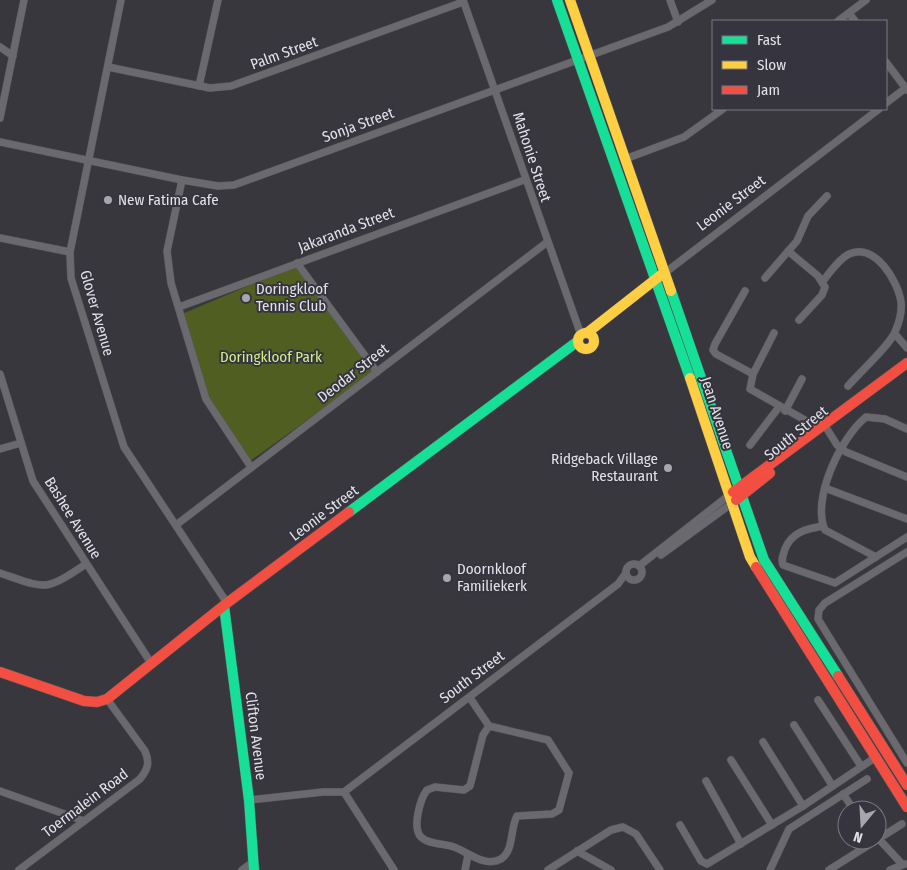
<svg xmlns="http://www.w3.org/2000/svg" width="907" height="870" font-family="'Fira Sans Condensed',sans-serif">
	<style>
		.green { fill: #505e21 }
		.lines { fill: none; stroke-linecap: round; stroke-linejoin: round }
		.street-casing { stroke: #57565a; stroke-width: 8 }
		.fast-casing { stroke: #57565a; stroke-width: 11 }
		.slow-casing { stroke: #57565a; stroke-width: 11 }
		.jam-casing { stroke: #57565a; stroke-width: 11 }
		.street { stroke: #6a6a6e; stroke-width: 7 }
		.fast { stroke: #16e098; stroke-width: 10 }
		.slow { stroke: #ffcf43; stroke-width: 10 }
		.jam { stroke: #f24e42; stroke-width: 10 }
		.poi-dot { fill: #a6a6ac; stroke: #36353f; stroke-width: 2 }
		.labels { text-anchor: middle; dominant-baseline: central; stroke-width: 4; stroke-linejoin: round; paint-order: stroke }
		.street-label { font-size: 15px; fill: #e1e1e7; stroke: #36353f }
		.poi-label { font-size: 15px; fill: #e1e1e7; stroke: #36353f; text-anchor: start }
		.park-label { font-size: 15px; fill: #d2ee83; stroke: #36353f }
	</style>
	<rect width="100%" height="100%" fill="#38373d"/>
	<polygon class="green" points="295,266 374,372 250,461 208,399 182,314"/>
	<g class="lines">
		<defs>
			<g id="street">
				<polyline points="121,0 70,252 71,278 124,447 227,603"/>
				<polyline points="463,0 581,335"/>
				<polyline points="670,0 678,22"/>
				<polyline points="849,13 855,21"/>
				<polyline points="838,21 866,0"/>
				<polyline points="0,47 13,56"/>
				<polyline points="886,62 907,90"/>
				<polyline points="108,67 210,88 231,86 463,2"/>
				<polyline points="199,86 218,0"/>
				<polyline points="886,103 907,87"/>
				<polyline points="0,118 24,0"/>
				<polyline points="0,142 182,180 218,186 234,185 668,27 712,0"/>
				<polyline points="625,159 684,137 723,109"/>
				<polyline points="182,180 167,251 171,283 206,399 251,467"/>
				<polyline points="0,238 70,252"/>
				<polyline points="788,251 818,276 825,287 822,295 799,320"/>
				<polyline points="297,263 377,372"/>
				<polyline points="666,272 879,109"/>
				<polyline points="765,278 797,241 808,216 827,196"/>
				<path d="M823 281C830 272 839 259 849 254 875 242 898 281 901 302 902 311 899 323 895 332 890 345 859 373 848 386"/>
				<polyline points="745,291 715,344 713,350 716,354 753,374"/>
				<polyline points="179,307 524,180"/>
				<polyline points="774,333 753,374 750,389 819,428"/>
				<polyline points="895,334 907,348"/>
				<polyline points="0,374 33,481 151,663"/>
				<polyline points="785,411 802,379"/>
				<polyline points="827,429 837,445 846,452 907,477"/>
				<polyline points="750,445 779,407"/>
				<polyline points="0,449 21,443"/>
				<polyline points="825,488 907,519"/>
				<polyline points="176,525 546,243"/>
				<path d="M823 526C806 529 792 532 785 549 783 555 781 559 783 565L835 583 907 537"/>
				<polyline points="907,552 825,603 819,610 818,619 907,763"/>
				<polyline points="661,555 731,504"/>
				<path d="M876 557 825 530C811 499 841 437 866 417L885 419 907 429"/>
				<circle cx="634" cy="572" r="8"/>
				<polyline points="639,566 728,496"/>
				<path d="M0 573C47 589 44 592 86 564"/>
				<path d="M470 698 489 726 548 740 569 773 559 810 552 814 517 816C510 828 514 851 501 859 485 868 468 852 454 847 444 843 429 845 421 837 412 828 420 799 427 790L435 787 464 790 470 786 483 735 489 726"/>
				<polyline points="818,700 861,766"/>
				<polyline points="794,725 832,785"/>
				<polyline points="763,742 803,806"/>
				<polyline points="731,760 772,825"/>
				<polyline points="706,781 741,844"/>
				<polyline points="0,791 84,821"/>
				<polyline points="344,792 618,584 626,573"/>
				<polyline points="843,794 854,810"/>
				<polyline points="249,800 323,792 344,792 394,870"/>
				<polyline points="680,825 701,861 707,864 803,806 876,757"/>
				<polyline points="877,837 902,864"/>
				<polyline points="577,851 611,870"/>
				<path d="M19 870 140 779C148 769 150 763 145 751L107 699"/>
				<polyline points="242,870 253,862"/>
				<polyline points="465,870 468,855"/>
				<polyline points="548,870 611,830 623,827 636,834 660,870"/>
				<polyline points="770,870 789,829 867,779"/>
				<polyline points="829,870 902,824"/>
				<polyline points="890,870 905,864"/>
			</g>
			<g id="fast">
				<polyline points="557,0 690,378"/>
				<polyline points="671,291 764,560 838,676"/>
				<polyline points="349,512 578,341"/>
				<polyline points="224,606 249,800 254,870"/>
			</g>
			<g id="slow">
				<polyline points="570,0 671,291"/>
				<polyline points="587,333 661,275"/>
				<circle cx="586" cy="341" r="8"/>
				<polyline points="690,378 750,557 756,567"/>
			</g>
			<g id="jam">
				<polyline points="733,492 907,363"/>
				<polyline points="736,500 770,473"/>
				<polyline points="756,567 907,807"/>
				<polyline points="0,672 84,701 97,702 107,699 227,603 349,512"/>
				<polyline points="838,676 907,785"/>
			</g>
		</defs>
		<use href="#street" class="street-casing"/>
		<use href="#fast" class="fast-casing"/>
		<use href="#slow" class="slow-casing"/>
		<use href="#jam" class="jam-casing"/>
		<use href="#street" class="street"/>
		<use href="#fast" class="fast"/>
		<use href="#slow" class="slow"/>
		<use href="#jam" class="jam"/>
	</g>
	<g class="poi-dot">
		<circle cx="108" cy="200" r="5"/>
		<circle cx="246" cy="298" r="5"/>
		<circle cx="668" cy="468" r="5"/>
		<circle cx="447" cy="578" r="5"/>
	</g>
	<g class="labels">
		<g class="street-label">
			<text transform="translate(284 53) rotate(-20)">Palm Street</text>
			<text transform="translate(358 125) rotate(-20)">Sonja Street</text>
			<text transform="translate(532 157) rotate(72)">Mahonie Street</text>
			<text transform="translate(731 203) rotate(-37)">Leonie Street</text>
			<text transform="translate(346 230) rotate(-21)">Jakaranda Street</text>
			<text transform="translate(97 313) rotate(74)">Glover Avenue</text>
			<text transform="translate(353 373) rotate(-38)">Deodar Street</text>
			<text transform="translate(717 413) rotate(72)">Jean Avenue</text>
			<text transform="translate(796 433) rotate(-39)">South Street</text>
			<text transform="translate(324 513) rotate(-37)">Leonie Street</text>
			<text transform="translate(73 518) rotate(58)">Bashee Avenue</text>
			<text transform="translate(472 677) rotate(-37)">South Street</text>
			<text transform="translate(256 736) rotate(83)">Clifton Avenue</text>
			<text transform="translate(85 803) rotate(-37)">Toermalein Road</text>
		</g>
		<g class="poi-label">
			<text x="118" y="200">New Fatima Cafe</text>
			<text x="256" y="289">Doringkloof<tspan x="256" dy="17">Tennis Club</tspan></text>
			<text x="658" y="459" text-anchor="end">Ridgeback Village<tspan x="658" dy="17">Restaurant</tspan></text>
			<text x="457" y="569">Doornkloof<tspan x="457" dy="17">Familiekerk</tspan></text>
		</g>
		<g class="park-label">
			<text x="271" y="357">Doringkloof Park</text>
		</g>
	</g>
	<rect x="712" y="20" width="175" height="90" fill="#36353f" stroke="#7a7a82"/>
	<rect x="722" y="36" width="25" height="8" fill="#16e098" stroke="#7a7a82"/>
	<text x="757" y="45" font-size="15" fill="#e1e1e7">Fast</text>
	<rect x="722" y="61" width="25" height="8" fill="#ffcf43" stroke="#7a7a82"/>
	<text x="757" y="70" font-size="15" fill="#e1e1e7">Slow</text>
	<rect x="722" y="86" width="25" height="8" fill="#f24e42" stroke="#7a7a82"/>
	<text x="757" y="95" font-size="15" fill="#e1e1e7">Jam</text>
	<g transform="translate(862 825) rotate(198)"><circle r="24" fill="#36353f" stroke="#7a7a82"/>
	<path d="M0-4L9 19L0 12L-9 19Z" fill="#a6a6ac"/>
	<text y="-8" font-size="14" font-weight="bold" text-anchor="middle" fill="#e1e1e7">N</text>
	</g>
</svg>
